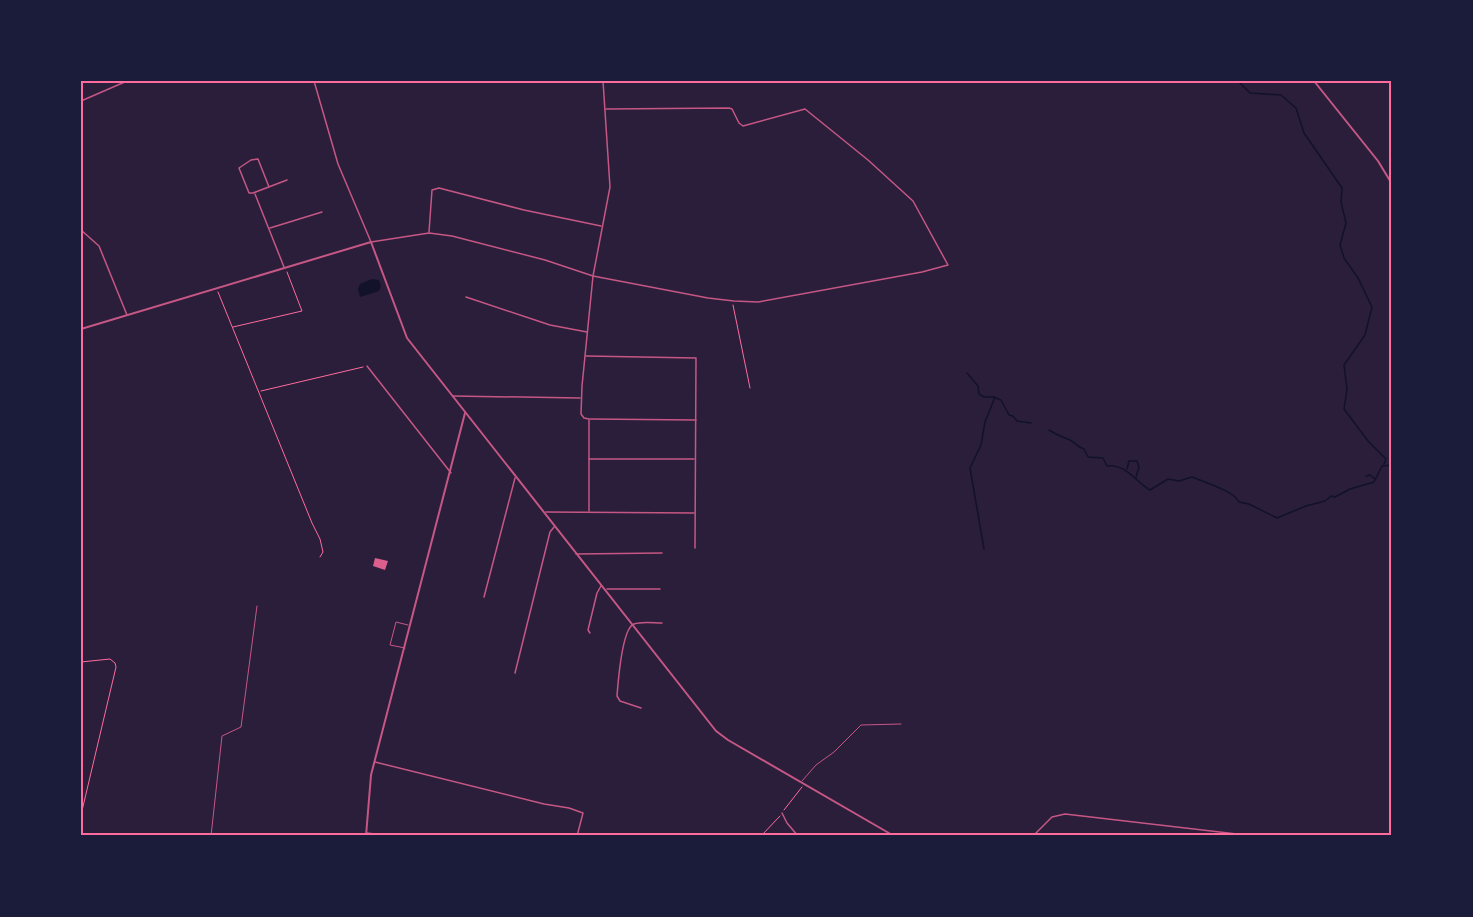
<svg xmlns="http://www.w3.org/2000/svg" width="1473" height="917" font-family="'Archivo Narrow',sans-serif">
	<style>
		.green { fill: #2a1e3b }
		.water { fill: #12122b }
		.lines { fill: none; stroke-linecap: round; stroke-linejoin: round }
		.stream { stroke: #12122b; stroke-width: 1.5 }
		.building { fill: #dd5f8e }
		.path { stroke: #ff6b9d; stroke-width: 1 }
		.service { stroke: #c65784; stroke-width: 1 }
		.minor { stroke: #c65784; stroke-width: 1.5 }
		.tertiary { stroke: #c65784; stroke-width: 2 }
		.neatline { fill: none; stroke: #ff6b9d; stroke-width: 2 }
	</style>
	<rect width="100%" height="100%" fill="#1b1b3a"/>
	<rect class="green" x="81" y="81" width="1311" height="755"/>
	<polygon class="water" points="372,279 379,280 381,286 379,291 360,297 358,289 360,284"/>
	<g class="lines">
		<g class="stream">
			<polyline points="1238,81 1250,93 1281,95 1296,108 1304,133 1342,188 1341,202 1346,223 1340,245 1344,258 1358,278 1372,307 1365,335 1344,365 1347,389 1344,409 1368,441 1386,459 1384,464"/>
			<polyline points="967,373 978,386 979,394 984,397 993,397 1001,400 1009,415 1013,416 1017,421 1031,423"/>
			<path d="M1049 430C1057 435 1062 437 1070 440 1076 443 1077 447 1084 449L1088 457 1103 458 1107 466C1125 463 1136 482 1150 490L1168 479 1179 481 1192 477C1206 483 1234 491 1239 502L1249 504 1277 518 1306 506 1325 501 1331 496 1335 497 1350 489 1374 482 1382 466 1392 465"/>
			<polyline points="1127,469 1129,461 1137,461 1139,467 1136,477"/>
			<polyline points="1366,476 1370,475 1375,479"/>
			<polyline points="984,549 970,468 981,445 985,422 995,397"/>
		</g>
	</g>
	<polygon class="building" points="375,558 388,561 385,570 373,566"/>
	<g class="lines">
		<g class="path">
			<polyline points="218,292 312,523 320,539 323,552 320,557"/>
			<polyline points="733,305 750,388"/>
			<polyline points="233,327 302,311 287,272"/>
			<polyline points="261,391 363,367"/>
			<polyline points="81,662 110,659 115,663 116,667 81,815"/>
			<polyline points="784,810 802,787"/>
			<polyline points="761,836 780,816"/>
		</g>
		<g class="service">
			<polyline points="405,648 390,645 396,622 408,625"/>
			<polyline points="802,781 816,765 834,752 861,725 901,724"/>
			<polyline points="211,836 222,736 241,727 257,606"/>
		</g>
		<g class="minor">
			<polyline points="314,81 338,164 371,242 429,233 452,236 545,260 593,276 708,298 734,301 758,302 922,272 948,265 913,201 868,160 805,109 743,126 739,123 732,109 729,108 606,109"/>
			<polyline points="81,101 127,81"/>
			<polyline points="269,187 258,159 251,160 239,168 249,193 253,193 287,180"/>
			<polyline points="255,194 284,267"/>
			<polyline points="270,228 322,212"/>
			<polyline points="81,230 99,246 127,315"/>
			<polyline points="429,232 432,190 439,188 524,210 601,226"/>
			<polyline points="466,297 550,325 587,332"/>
			<polyline points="586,356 696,358 695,548"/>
			<polyline points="367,366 451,473"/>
			<polyline points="453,396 580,398"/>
			<polyline points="589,419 584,418 581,414 582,386 593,276 610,187 603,81"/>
			<polyline points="590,419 696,420"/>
			<polyline points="589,459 694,459"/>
			<polyline points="589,511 589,420"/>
			<polyline points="546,512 694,513"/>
			<polyline points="576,554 662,553"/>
			<polyline points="607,589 660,589"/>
			<polyline points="484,597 515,478"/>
			<polyline points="590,633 588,630 597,593 601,586"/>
			<polyline points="515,673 550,532 554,527"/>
			<path d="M641 708 620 701 617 696C618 683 622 628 634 624 642 621 654 623 662 623"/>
			<polyline points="375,762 544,804 569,808 583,813 577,836"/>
			<polyline points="782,813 787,823 798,836"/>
			<polyline points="367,833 390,836"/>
			<polyline points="1033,836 1052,817 1065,814 1254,836"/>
		</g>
		<g class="tertiary">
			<polyline points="1314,81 1378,161 1392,184"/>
			<polyline points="81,329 371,242 407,338 716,731 728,740 894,836"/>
			<polyline points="366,836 371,775 465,413"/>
		</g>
	</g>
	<rect width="1473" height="917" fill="none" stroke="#1b1b3a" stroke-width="165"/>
	<rect x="82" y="82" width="1308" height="752" class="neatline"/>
</svg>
